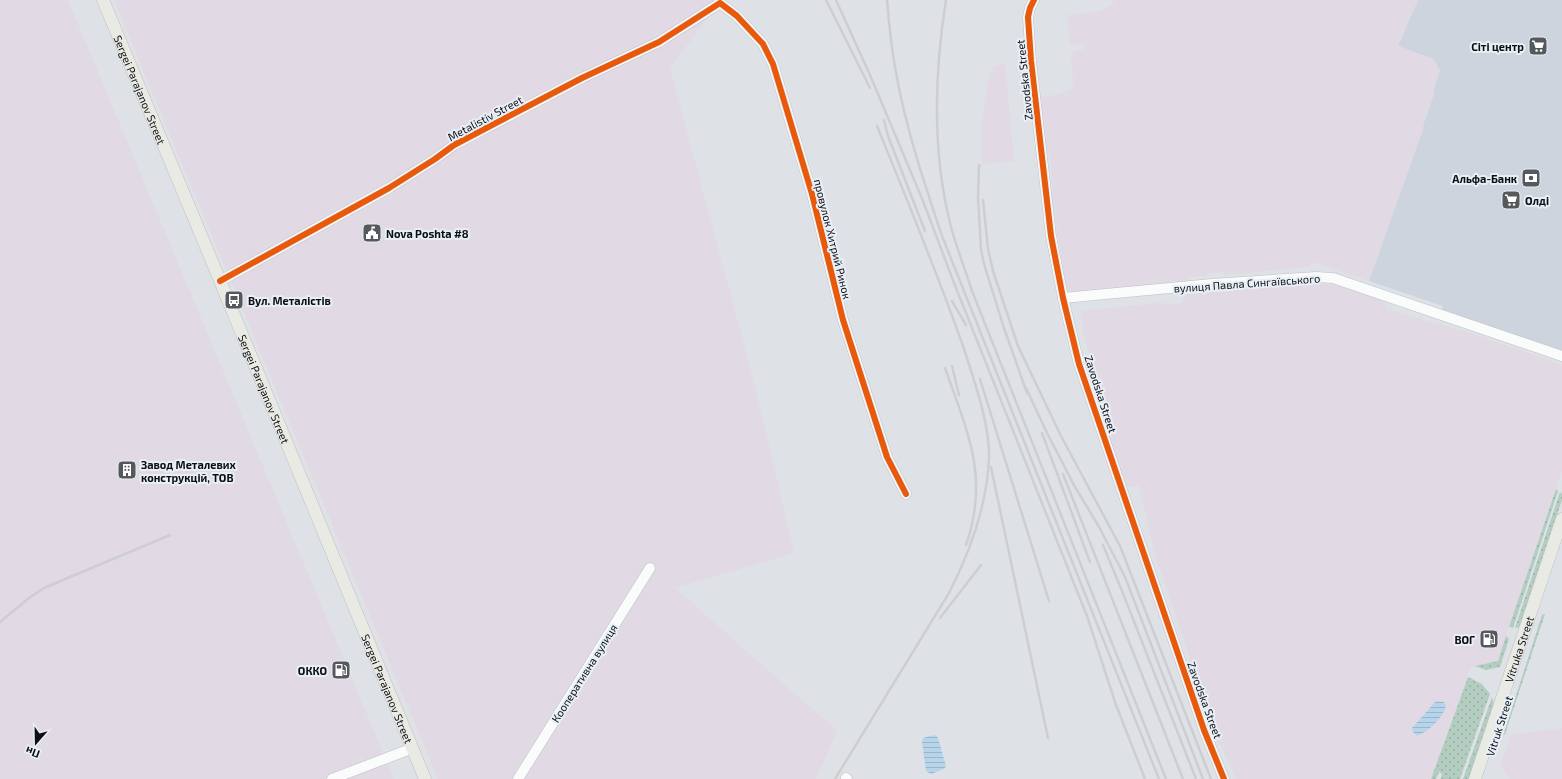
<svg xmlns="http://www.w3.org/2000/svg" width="1562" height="779" font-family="'Exo 2',sans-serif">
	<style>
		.built { fill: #cdd4de }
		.industrial { fill: #e1d9e3 }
		.grass { fill: url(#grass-dots) }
		.water { fill: url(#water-rules) }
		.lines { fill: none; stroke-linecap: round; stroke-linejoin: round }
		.minor-casing { stroke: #bdc0c3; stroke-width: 11 }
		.major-casing { stroke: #bec0c2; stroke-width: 13 }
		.minor { stroke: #fafbfb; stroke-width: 10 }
		.major { stroke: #eaeae4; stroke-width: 12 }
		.rail { stroke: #cdced0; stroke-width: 2.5 }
		.cycleway-casing { stroke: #e8eff7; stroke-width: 8 }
		.cycleway { stroke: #e8590c; stroke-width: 6 }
		.labels { text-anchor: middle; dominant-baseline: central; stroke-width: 4; stroke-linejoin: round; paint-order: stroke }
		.poi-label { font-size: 11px; font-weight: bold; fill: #0d0f12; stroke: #e8eff7; text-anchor: end }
		.street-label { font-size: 11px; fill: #0d0f12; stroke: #e8eff7 }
	</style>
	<defs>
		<pattern id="grass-dots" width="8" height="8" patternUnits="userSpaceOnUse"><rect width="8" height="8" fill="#b3cdc1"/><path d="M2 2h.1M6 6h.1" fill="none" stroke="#99afa5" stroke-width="1.8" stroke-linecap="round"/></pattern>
		<pattern id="water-rules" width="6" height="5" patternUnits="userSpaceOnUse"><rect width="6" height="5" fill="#b7d5ea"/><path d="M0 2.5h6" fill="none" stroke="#9cb6c8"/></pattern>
	</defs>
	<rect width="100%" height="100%" fill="#dee2e6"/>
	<polygon class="built" points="1418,0 1562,0 1562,351 1442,310 1443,306 1369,281 1435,91 1433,91 1440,70 1433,59 1398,46"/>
	<g class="industrial">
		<polygon points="0,0 68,0 394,779 0,779"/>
		<polygon points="114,0 721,0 670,68 755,386 794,553 675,588 837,731 816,779 438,779"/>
		<polygon points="1113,0 1418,0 1398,46 1433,59 1440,70 1433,90 1435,91 1422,126 1424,127 1369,281 1313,262 1308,267 1225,275 1223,272 1207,273 1206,276 1191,277 1188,281 1160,283 1158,285 1072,292 1067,289 1050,189 1053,189 1049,154 1044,154 1038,97 1055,95 1074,88 1070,55 1074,51 1084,49 1084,44 1070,45 1067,15 1097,12 1113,4"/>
		<polygon points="1005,63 1014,161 982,164 982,125 987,85 993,67"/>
		<polygon points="1323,283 1341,286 1384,300 1387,309 1476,335 1562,365 1562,471 1498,661 1472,667 1466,676 1468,677 1463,691 1431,779 1236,779 1221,745 1214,737 1203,706 1187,649 1155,554 1139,486 1128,487 1124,485 1107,439 1112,437 1083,331 1081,311 1158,303 1172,304 1181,303 1188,294 1196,293 1299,284"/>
		<polygon points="1562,728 1562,779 1510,779 1500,766 1511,735"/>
	</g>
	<g class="grass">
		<polygon points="1556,489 1558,491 1513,628 1509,627"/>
		<polygon points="1560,492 1562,494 1562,500 1520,627 1515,628"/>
		<polygon points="1545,614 1505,734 1503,736 1541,618 1542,615"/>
		<polygon points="1506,636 1509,639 1500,667 1486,670 1475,666 1498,661"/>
		<polygon points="1468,677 1482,684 1490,694 1460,779 1441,779 1442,774 1439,772 1436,779 1431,779"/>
		<polygon points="1492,697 1494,705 1469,779 1463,779"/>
	</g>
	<g class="water">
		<path d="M1436 701 1444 702 1446 706C1442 719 1429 731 1417 736L1413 732 1412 728Z"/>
		<polygon points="930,736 935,735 938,738 946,766 944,769 931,774 926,771 922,742 923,738"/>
	</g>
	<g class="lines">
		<defs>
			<g id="minor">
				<polyline points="1034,0 1030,8 1028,17 1031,61 1051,236 1063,298 1079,364 1204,730 1224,779"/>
				<polyline points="220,281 389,188 435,159 454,145 582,78 659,42 720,3 737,16 763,44 773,64 812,194 843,320 887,457 906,494"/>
				<polyline points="1063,298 1212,284 1316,277 1333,278 1562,356"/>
				<polyline points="846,778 847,779"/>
				<polyline points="332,779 413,748"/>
				<polyline points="518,779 650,568"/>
			</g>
			<g id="major">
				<path id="s1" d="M103 0 216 271 425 779"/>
				<path id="s2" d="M1475 779 1562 519"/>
			</g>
		</defs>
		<use href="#minor" class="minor-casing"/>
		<use href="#major" class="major-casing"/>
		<use href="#minor" class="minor"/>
		<use href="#major" class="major"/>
		<g class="rail">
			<polyline points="826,0 870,88"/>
			<polyline points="836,0 870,75 923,201 954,283 1087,616 1116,705 1145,779"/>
			<path d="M887 0C889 26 892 52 897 78 907 132 925 185 942 236L1159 779"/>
			<path d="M946 0C934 75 932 153 951 227 957 249 965 269 972 291L1166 779"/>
			<polyline points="884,120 888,136 925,231"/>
			<polyline points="979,165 978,197 981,249 984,264 1004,328 1027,393"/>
			<polyline points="983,200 988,249 993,271 1018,346 1061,436 1120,546 1211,779"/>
			<polyline points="952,301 966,325"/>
			<polyline points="952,366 959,395"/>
			<path d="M945 368C967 431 990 477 966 545"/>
			<polyline points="980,379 1049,601"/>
			<polyline points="1026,388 1047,433 1075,487 1098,525 1125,577 1203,779"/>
			<polyline points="1042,433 1090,562"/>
			<polyline points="991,467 1048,738"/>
			<polyline points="1063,474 1183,779"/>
			<polyline points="1103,545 1122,591 1196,779"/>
			<polyline points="940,618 981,565"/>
			<polyline points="0,622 29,598 44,588 170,535"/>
			<path d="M835 779 949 593C971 550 987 506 989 458 990 425 974 380 964 349 938 274 907 200 877 126"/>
		</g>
		<defs>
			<g id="cycleway">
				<polyline points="1034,0 1030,8 1028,17 1031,61 1051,236 1063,298 1079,364 1204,730 1224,779"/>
				<polyline points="220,281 389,188 435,159 454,145 582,78 659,42 720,3 737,16 763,44 773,64 812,194 843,320 887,457 906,494"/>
			</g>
		</defs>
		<use href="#cycleway" class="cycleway-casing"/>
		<use href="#cycleway" class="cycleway"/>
	</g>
	<defs>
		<symbol id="supermarket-square" viewBox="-11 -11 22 22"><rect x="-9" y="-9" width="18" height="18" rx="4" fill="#56595c" stroke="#e8eff7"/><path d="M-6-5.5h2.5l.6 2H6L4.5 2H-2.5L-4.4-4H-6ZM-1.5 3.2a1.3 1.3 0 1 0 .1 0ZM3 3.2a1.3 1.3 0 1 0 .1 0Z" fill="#fff"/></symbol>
		<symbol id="bank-square" viewBox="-11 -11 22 22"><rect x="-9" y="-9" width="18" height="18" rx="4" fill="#56595c" stroke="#e8eff7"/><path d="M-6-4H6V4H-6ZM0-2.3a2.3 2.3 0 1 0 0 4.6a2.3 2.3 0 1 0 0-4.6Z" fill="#fff"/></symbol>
		<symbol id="civic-square" viewBox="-11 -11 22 22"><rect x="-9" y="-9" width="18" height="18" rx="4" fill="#56595c" stroke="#e8eff7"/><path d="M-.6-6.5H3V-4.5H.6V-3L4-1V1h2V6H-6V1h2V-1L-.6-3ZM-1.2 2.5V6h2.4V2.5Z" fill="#fff"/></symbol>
		<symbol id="bus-square" viewBox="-11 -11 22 22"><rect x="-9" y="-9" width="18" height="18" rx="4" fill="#56595c" stroke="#e8eff7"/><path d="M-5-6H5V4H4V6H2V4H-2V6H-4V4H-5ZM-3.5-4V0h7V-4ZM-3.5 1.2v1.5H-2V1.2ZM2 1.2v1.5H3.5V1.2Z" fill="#fff"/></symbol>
		<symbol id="building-square" viewBox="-11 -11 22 22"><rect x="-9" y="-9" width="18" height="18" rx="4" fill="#56595c" stroke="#e8eff7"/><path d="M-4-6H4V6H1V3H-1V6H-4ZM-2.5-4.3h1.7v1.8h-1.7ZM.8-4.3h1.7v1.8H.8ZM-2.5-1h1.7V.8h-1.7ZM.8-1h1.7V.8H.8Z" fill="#fff"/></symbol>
		<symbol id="fuel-square" viewBox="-11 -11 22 22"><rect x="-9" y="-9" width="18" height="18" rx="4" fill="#56595c" stroke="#e8eff7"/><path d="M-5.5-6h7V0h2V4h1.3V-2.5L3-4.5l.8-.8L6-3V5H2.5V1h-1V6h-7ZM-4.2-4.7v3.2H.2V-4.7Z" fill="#fff"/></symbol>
	</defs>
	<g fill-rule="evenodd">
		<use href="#supermarket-square" x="1527" y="35" width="22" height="22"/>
		<use href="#bank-square" x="1520" y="167" width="22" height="22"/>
		<use href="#supermarket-square" x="1500" y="189" width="22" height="22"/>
		<use href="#civic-square" x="361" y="222" width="22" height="22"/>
		<use href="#bus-square" x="223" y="289" width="22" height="22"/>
		<use href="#building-square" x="116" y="459" width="22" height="22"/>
		<use href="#fuel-square" x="1478" y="628" width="22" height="22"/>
		<use href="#fuel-square" x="330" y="659" width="22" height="22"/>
	</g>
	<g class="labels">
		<g class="poi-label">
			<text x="1524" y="46">Сіті центр</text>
			<text x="1517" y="178">Альфа-Банк</text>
			<text x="1525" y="200" text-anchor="start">Олді</text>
			<text x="386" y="233" text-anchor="start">Nova Poshta #8</text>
			<text x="248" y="300" text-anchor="start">Вул. Металістів</text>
			<text x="141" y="464" text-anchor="start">Завод Металевих<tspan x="141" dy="13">конструкцій, ТОВ</tspan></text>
			<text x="1475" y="639">ВОГ</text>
			<text x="327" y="670">ОККО</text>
		</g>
		<g class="street-label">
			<text transform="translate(1024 80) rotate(-96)">Zavodska Street</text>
			<text stroke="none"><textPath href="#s1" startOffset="97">Sergei Parajanov Street</textPath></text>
			<text transform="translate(485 118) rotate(-28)">Metalistiv Street</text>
			<text transform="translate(833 239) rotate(76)">провулок Хитрий Ринок</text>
			<text transform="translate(1247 283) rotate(-4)">вулиця Павла Сингаївського</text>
			<text stroke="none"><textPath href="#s1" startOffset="421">Sergei Parajanov Street</textPath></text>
			<text transform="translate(1101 394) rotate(72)">Zavodska Street</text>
			<text stroke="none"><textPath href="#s2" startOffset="137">Vitruka Street</textPath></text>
			<text transform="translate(584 673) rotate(-58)">Кооперативна вулиця</text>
			<text stroke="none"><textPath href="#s1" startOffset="745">Sergei Parajanov Street</textPath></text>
			<text transform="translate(1205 700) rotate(70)">Zavodska Street</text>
			<text transform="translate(1499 726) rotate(-72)">Vitruk Street</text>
		</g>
	</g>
	<g transform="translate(36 743) rotate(200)" stroke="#e8eff7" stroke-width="3" paint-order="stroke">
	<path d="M0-3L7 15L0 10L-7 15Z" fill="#0d0f12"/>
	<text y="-6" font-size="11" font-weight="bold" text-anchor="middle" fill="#0d0f12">Пн</text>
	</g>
</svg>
